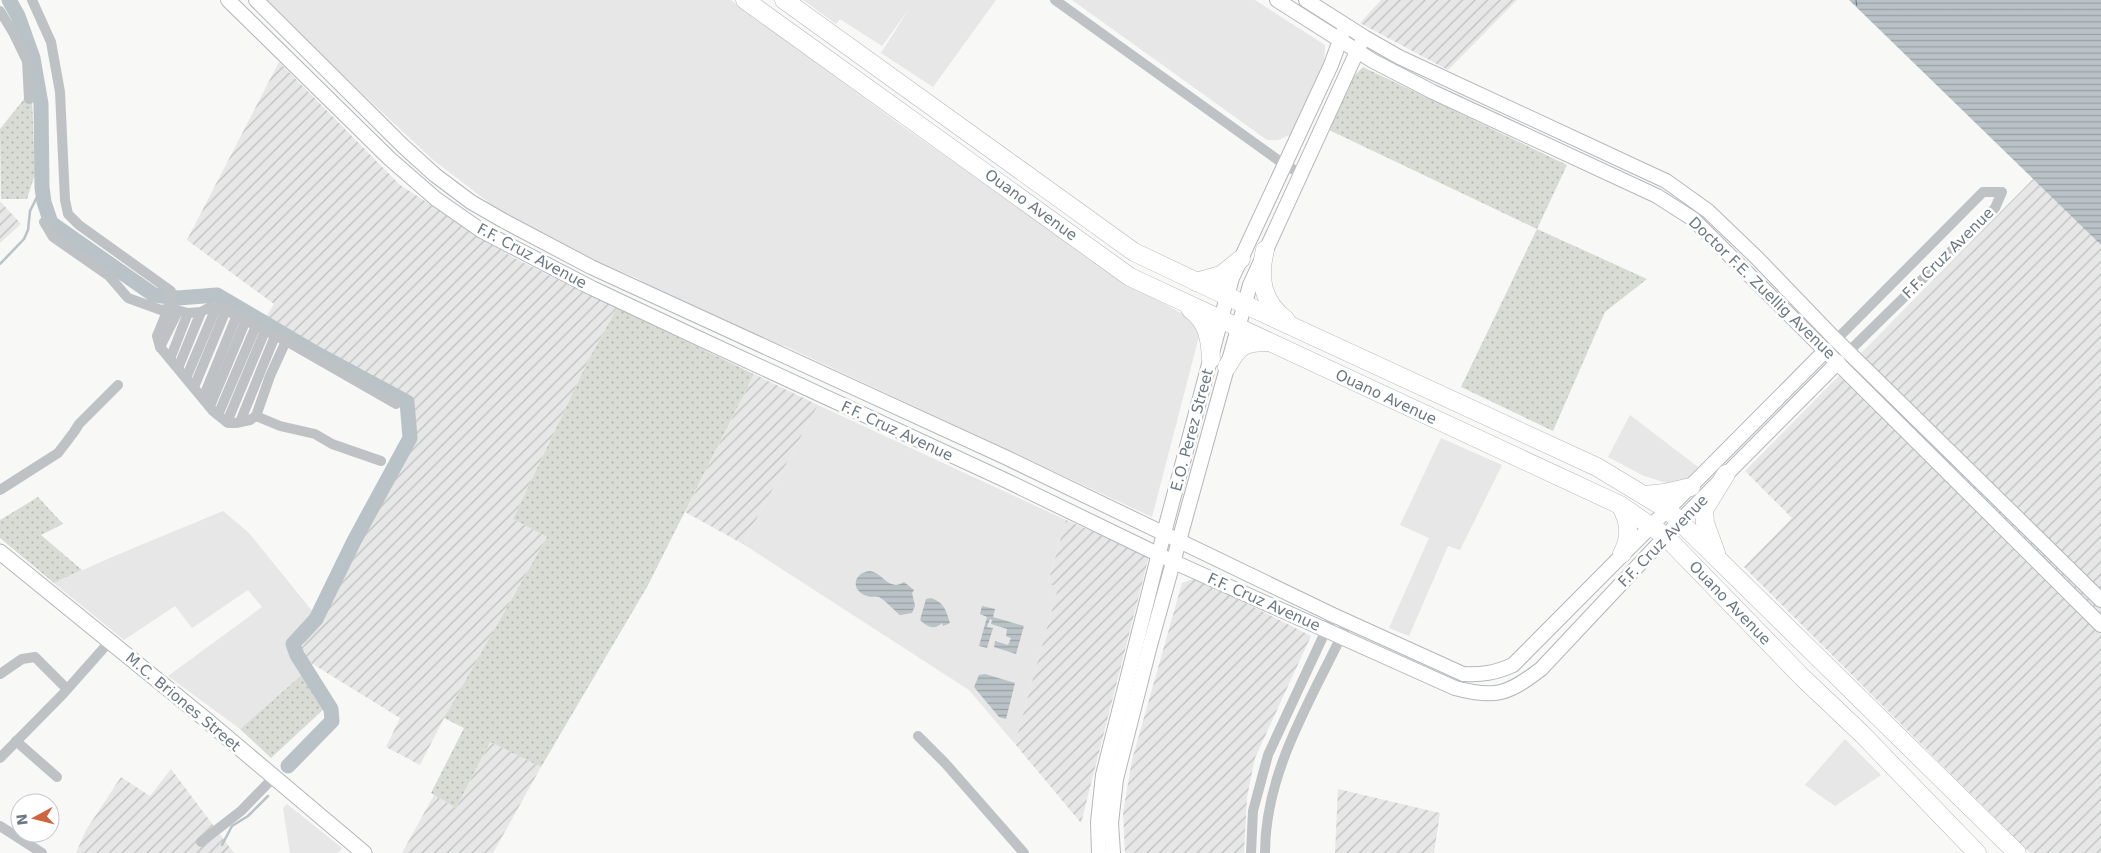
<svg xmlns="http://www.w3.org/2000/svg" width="2101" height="853" font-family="'DejaVu Sans',sans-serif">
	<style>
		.built { fill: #e6e7e6 }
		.industrial { fill: url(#industrial-furrows) }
		.grass { fill: url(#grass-dots) }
		.water { fill: url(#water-rules) }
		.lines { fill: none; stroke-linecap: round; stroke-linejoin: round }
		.stream { stroke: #b9c2c6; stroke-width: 2.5 }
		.river { stroke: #b9c2c6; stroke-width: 15 }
		.ferry { stroke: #67777f; stroke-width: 1; stroke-dasharray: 6 5; stroke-linecap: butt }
		.secondary-casing { stroke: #b3b7bb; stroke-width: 16 }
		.primary-casing { stroke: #b2b6b9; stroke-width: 17 }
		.highway-casing { stroke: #b4b7ba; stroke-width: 19 }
		.street { stroke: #bec2c5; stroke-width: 10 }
		.secondary { stroke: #fff; stroke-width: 14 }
		.primary { stroke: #fff; stroke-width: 15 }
		.highway { stroke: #fff; stroke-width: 18 }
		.labels { text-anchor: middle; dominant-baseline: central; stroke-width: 5; stroke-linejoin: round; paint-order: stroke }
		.street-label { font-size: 15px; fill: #6b7883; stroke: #fff }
	</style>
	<defs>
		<pattern id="industrial-furrows" width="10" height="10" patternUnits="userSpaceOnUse" patternTransform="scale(1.25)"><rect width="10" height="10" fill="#e6e7e6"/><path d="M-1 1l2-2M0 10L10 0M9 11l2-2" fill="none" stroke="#bec0c0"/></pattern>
		<pattern id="grass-dots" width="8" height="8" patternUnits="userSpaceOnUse" patternTransform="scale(1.25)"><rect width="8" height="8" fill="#d8dcd5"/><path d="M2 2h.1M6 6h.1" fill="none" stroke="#b3b7b2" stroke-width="1.8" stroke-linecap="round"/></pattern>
		<pattern id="water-rules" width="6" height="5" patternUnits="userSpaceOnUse" patternTransform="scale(1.25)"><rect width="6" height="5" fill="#b9c2c6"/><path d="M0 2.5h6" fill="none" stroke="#9aa2a6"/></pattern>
	</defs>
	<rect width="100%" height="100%" fill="#f8f8f6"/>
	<g class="built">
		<polygon points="267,0 731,0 902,126 1129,284 1202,325 1152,517 785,346 769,343 652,289 637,278 598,263 510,219 432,159 319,53"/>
		<polygon points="803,0 996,0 933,87 881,53 909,9 882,46 840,19 836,24"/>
		<polygon points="1072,0 1255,0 1325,45 1324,64 1290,135 1278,140 1267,140"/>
		<polygon points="818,405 1066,520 1048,582 1058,588 1015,744 969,690 743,544"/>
		<polygon points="1630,415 1698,467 1686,480 1667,483 1644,476 1608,457"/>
		<polygon points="1441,438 1502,465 1460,550 1448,546 1409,636 1389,628 1429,538 1400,525"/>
		<polygon points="223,511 249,533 318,618 289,648 305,672 240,729 168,676 262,607 248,590 192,628 175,606 124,640 54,583 112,557"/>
		<polygon points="1845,739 1881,775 1835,806 1805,785"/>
		<polygon points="287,804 342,848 338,853 290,853 283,808"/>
	</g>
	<g class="industrial">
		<polygon points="1381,0 1517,0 1448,70 1360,23"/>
		<polygon points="279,62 400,185 514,258 617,308 589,359 513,519 547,537 444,718 420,765 386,747 400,718 298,655 412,441 409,402 266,317 274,304 187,240"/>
		<polygon points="2033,179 2101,245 2101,853 2030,853 1744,567 1792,518 1745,471"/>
		<polygon points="0,201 21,224 0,243"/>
		<polygon points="754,374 818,405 743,544 685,512"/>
		<polygon points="1066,520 1149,556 1081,823 1015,744 1058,588 1048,583"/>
		<polygon points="1196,578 1311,636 1255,758 1247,797 1244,853 1125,853 1123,813 1132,760 1182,583"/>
		<polygon points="490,742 541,767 493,853 402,853 434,795 456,808"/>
		<polygon points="171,769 234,853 76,853 86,830 121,777 150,796"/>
		<polygon points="1338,789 1440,813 1434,853 1335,853"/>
	</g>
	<g class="grass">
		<polygon points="1363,67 1567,165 1537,229 1647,279 1605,312 1553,431 1461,387 1537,229 1329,130 1354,76"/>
		<polygon points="24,99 32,99 35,174 27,199 1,199 0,129"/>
		<polygon points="617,308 754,374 647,587 541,767 490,742 456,808 431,793 464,728 444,718 547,537 513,519 589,359"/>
		<polygon points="38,497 63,524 41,535 82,570 54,583 0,538 0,520"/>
		<polygon points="305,672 325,708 271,758 240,729"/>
	</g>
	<g class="water">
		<polygon points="1849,0 2101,0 2101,245"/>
		<path d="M870 571C883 573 889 592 904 582L914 590 912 593 915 606 912 613 900 615C894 610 886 601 879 597 875 596 871 597 867 596 851 591 852 573 870 571Z"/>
		<path d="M931 598C945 603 946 611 950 623L943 626 942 623C933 631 927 626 920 620L926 599Z"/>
		<polygon points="982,606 995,609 993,617 1024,626 1016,654 994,647 995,641 1008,645 1011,638 1006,636 1007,629 991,624 992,620 990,619 987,627 993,628 987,648 979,646 987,617 980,614"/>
		<polygon points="985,674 1015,683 1006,719 999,717 974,687 979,675"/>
	</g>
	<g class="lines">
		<g class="stream">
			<polyline points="0,264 24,239 28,230 30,211 42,187"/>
			<polyline points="222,845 232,826 248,816 268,796"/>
		</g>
		<polyline class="river" points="9,0 18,16 33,58 41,104 42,187 44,202 51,223 154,295 178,298 217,295 312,351 407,402 410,438 354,541 316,619 293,644 297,655 331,709 332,721 288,766"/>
		<polyline class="ferry" points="1856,0 1857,8"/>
		<defs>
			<g id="secondary">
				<path d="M228 0 390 159 436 199 482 231 592 288 696 337 1007 481 1174 562 1455 688C1496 699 1508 694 1541 669L1680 521 1838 362"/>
				<path d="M256 0 403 146 435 175 471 202 504 221 591 267 1005 457 1333 615 1463 674C1482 675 1495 673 1513 665L1826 350"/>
				<polyline points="1277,0 1373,61 1433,92 1657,196 1693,219 2101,625"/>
				<polyline points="1306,0 1364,37 1399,57 1666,181 1708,211 1756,257 1836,340 2101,600"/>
				<polyline points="1099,853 1098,822 1103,775 1164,533 1232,278 1331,65 1343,32"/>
				<polyline points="1113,853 1111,823 1116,779 1149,649 1250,285 1360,45"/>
			</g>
			<polyline id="primary" points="0,552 204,718 364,853"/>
			<g id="highway">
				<polyline points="745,0 1130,277 1620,505 1665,536 1803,678 1862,734 1977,853"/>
				<polyline points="784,0 1134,252 1250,307 1597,467 1668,510 2017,853"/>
				<path d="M1265 250C1258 278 1262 302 1286 320"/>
				<polyline points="1196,282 1221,275 1241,259"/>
				<path d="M1190 309C1208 323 1210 338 1211 359"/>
				<path d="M1227 367C1239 345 1244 342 1269 342"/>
				<polyline points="1645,495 1664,493 1691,487"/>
				<path d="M1620 505C1630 522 1631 537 1622 554"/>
				<polyline points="1716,553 1705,523 1704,510 1726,474"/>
			</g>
		</defs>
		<use href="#secondary" class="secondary-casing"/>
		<use href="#primary" class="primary-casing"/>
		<use href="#highway" class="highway-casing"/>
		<g class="street">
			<polyline points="32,0 51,42 60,92 65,200 68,214 79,225 171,291 171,302 157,336 160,347 213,411 228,423 236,423 250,420 256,416 270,376 286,341"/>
			<polyline points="1055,0 1285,165 1300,173"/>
			<polyline points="0,11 14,34 27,61 29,99"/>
			<polyline points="44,222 53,237 109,276 128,298 161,310 169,308 188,313 201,312 210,307 226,310 286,341 396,404"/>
			<polyline points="1832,344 1983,192 2002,192 1995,208 1838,362"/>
			<polyline points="160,347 178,311"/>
			<polyline points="170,359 188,313"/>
			<polyline points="178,368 201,312"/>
			<polyline points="186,378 216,308"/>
			<polyline points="194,387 226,310"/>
			<polyline points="203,398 237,315"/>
			<polyline points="210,406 246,320"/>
			<polyline points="218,415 256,326"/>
			<polyline points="256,416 280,426 315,434 332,444 381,461"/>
			<polyline points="227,422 265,331"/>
			<polyline points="240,422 275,336"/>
			<polyline points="0,490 58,453 74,432 79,424 118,385"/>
			<polyline points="0,674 22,659 35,657 67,689"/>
			<polyline points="918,736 945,763 1024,853"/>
			<polyline points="16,741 57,777"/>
			<polyline points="0,758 63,694 110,641"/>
			<polyline points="0,826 42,853"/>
			<polyline points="201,842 241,811 274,777"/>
			<polyline points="1251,853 1253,811 1268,755 1333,615"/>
			<path d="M1265 853C1265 769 1314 696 1348 622"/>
		</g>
		<use href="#secondary" class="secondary"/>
		<use href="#primary" class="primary"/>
		<use href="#highway" class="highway"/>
	</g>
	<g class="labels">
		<g class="street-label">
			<text transform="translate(1031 205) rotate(36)">Ouano Avenue</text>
			<text transform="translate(1948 253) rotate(-45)">F.F. Cruz Avenue</text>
			<text transform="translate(532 256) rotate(28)">F.F. Cruz Avenue</text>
			<text transform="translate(1762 288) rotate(44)">Doctor F.E. Zuellig Avenue</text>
			<text transform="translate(1386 397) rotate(25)">Ouano Avenue</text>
			<text transform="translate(1192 430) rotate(-75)">E.O. Perez Street</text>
			<text transform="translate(897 431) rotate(25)">F.F. Cruz Avenue</text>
			<text transform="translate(1663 541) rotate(-46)">F.F. Cruz Avenue</text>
			<text transform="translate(1264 602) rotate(24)">F.F. Cruz Avenue</text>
			<text transform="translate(1730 603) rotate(46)">Ouano Avenue</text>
			<text transform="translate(183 702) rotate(40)">M.C. Briones Street</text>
		</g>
	</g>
	<g transform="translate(35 818) rotate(263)"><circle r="24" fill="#ffffff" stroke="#c4c9cd"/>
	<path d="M0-4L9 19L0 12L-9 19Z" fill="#cf643f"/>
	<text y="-8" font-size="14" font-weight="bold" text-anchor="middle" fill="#6b7883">N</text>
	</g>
</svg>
